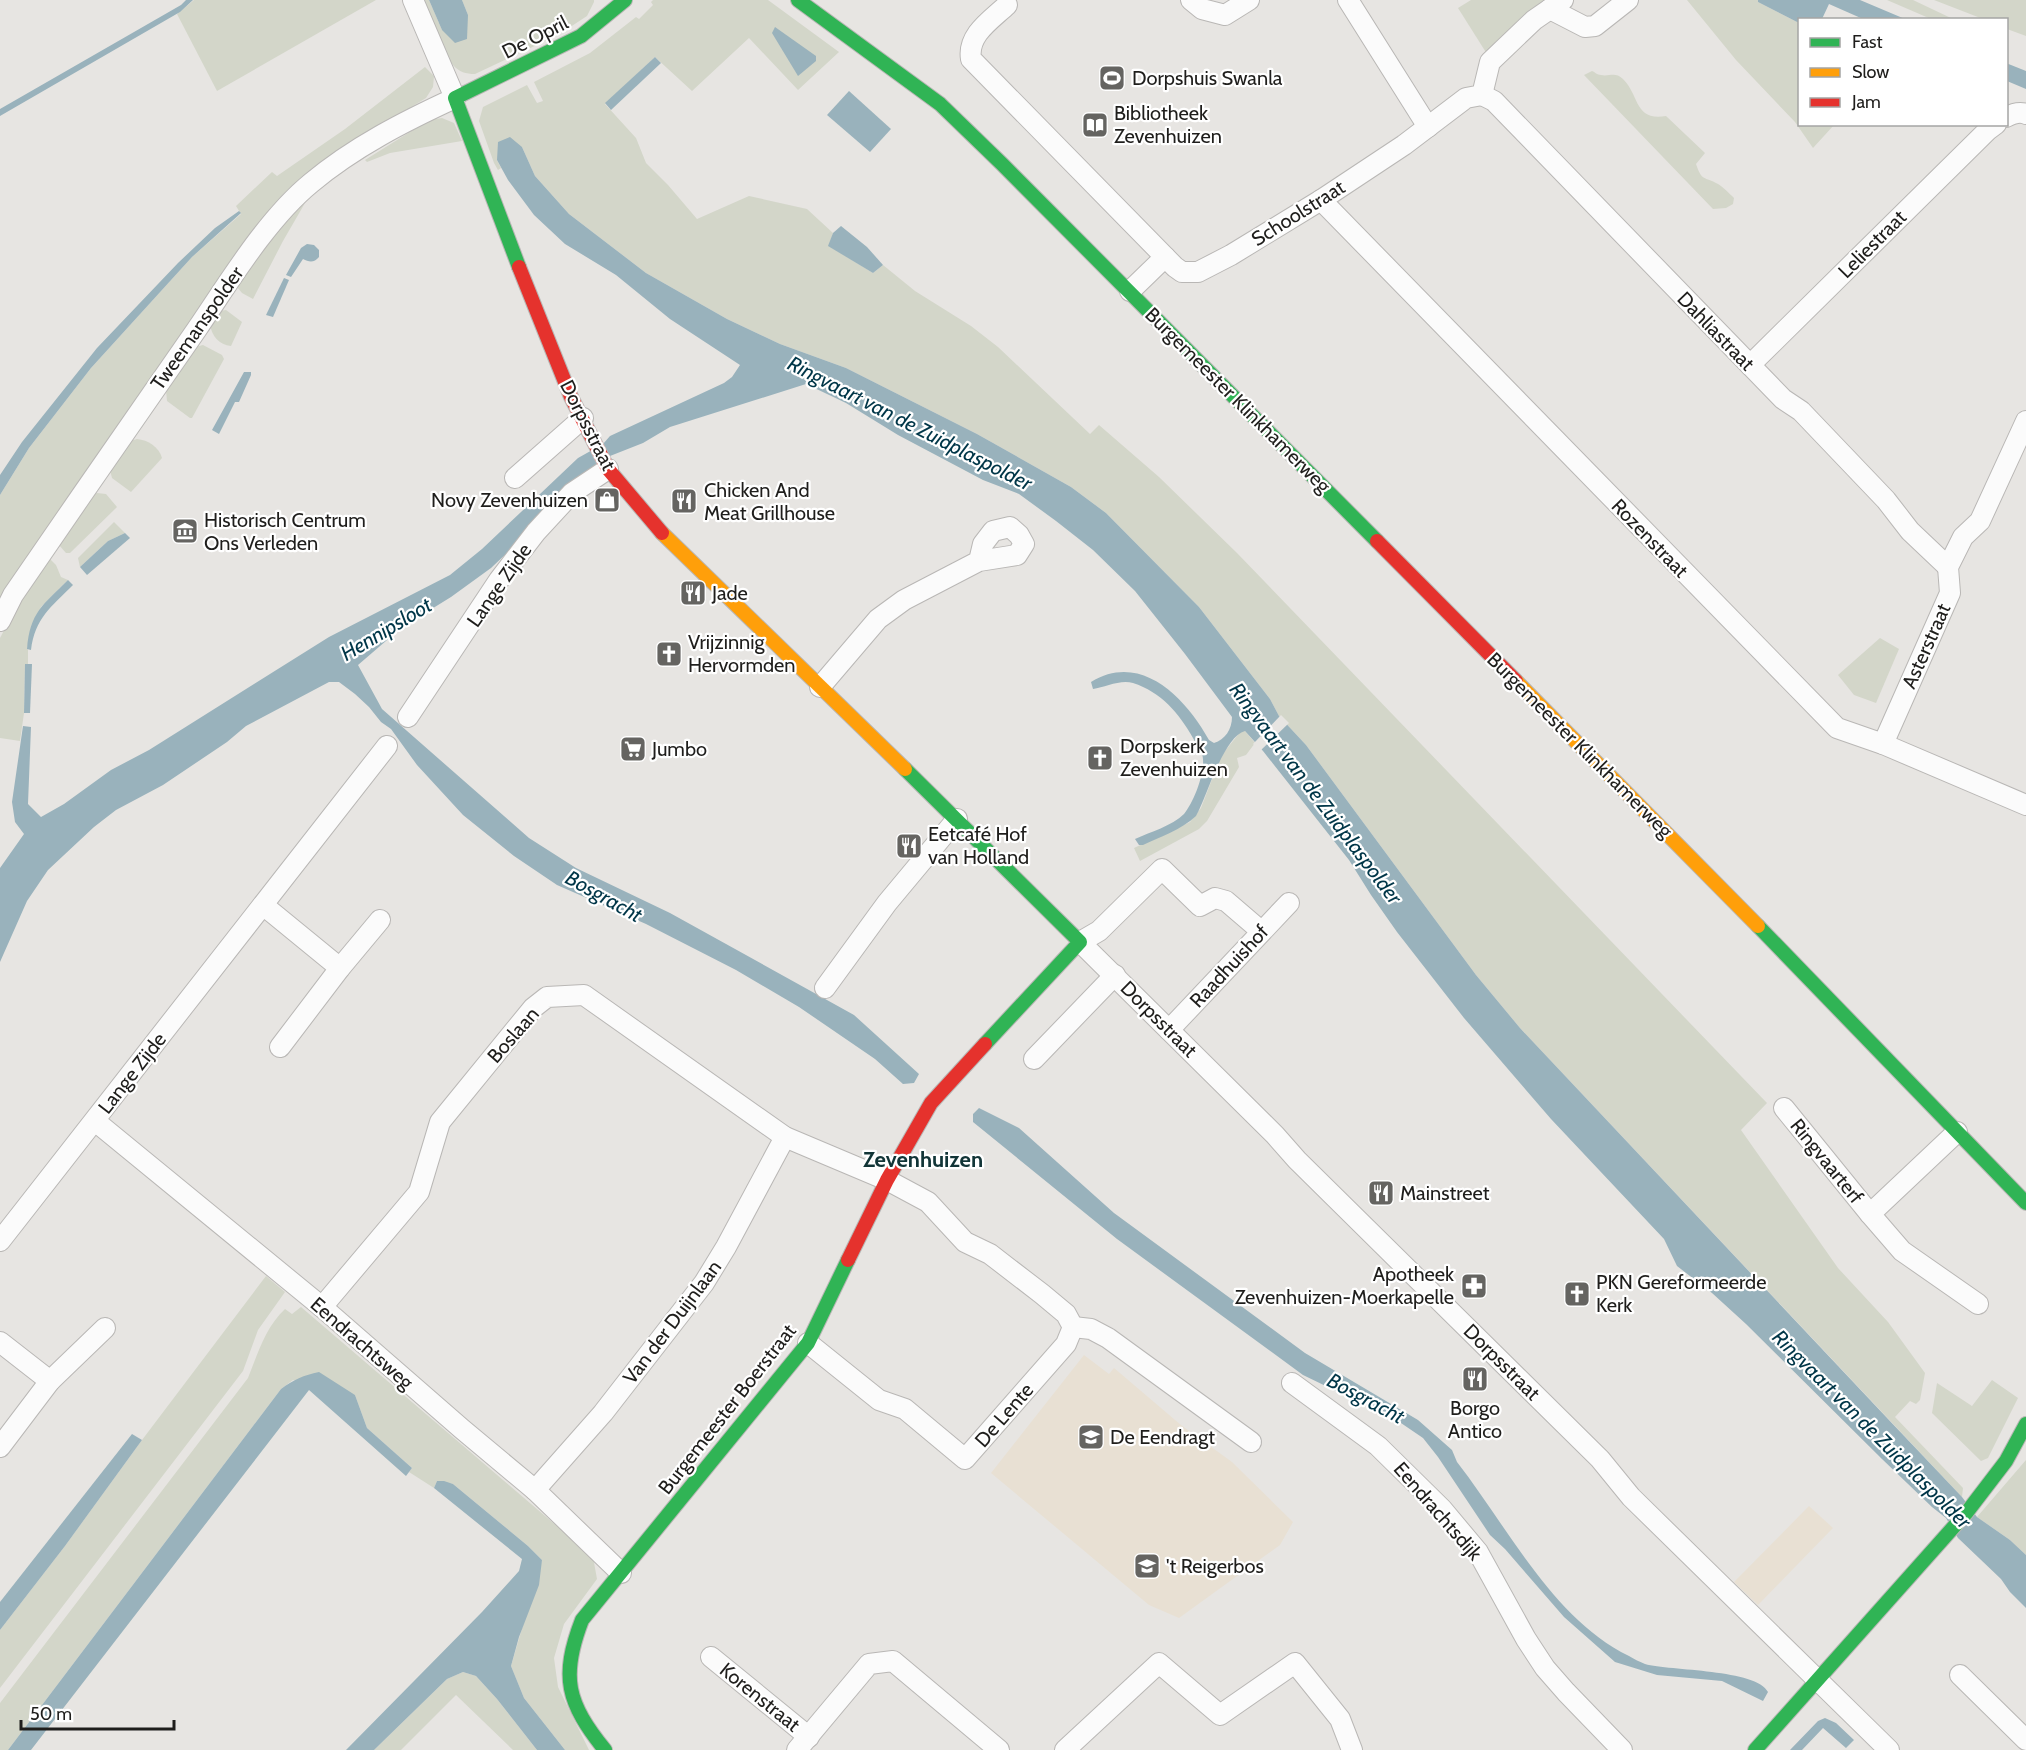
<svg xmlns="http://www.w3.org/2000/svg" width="2026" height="1750" font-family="Cabin,sans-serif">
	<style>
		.education { fill: #e8e0d3 }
		.green { fill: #d3d6c9 }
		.water { fill: #99b2bc }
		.pier { fill: #e7e5e2 }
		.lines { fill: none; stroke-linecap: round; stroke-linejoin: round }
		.street-casing { stroke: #b9b7b5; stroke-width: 22 }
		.fast-casing { stroke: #b9b7b5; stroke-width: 16 }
		.slow-casing { stroke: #b9b7b5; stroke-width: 16 }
		.jam-casing { stroke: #b9b7b5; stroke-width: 16 }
		.street { stroke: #fbfbfb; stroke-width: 20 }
		.fast { stroke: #30b455; stroke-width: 14 }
		.slow { stroke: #ff9f0a; stroke-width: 14 }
		.jam { stroke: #e5322d; stroke-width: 14 }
		.labels { text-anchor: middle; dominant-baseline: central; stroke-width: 4.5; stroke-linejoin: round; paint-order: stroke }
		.street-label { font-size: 20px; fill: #1f1e1c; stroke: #fff }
		.poi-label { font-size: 20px; fill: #1f1e1c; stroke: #fff; text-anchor: start }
		.water-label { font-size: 21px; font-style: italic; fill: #003648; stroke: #fff }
		.quarter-label { font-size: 22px; font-weight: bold; fill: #123537; stroke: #fff }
	</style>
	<rect width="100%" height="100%" fill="#e7e5e2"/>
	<g class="education">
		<polygon points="1084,1355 1109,1374 1114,1368 1181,1425 1232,1462 1293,1522 1280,1545 1179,1618 1149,1605 991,1473"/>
		<polygon points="1809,1506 1833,1528 1758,1605 1734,1582"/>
	</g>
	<g class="green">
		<polygon points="194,0 376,0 217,91 177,14"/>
		<path d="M423 0H429L442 30 468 15 462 0H594V2L587 16 558 35 475 74C466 74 459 72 453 65 442 53 430 17 423 0Z"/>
		<polygon points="653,0 768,0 839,52 798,90 749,38 692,91 655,57 605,104 636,138 646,163 668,185 697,219 749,196 807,209 833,233 829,246 873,273 883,265 915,291 971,326 998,347 1090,434 1099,425 1159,477 1237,553 1767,1103 1741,1130 1838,1268 1888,1322 1925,1373 1920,1400 1916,1404 1910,1401 1895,1417 1963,1488 1962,1497 1520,1028 1476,975 1306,745 1279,716 1270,699 1199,607 1106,513 1071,487 977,434 846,368 780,344 727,319 646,273 569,214 535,176 522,147 497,160 501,168 498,170 494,163 479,121 483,107 527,85 537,103 543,101 534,82 590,53 636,17 639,19 653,5 651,2"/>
		<polygon points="1471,0 1550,0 1487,54 1458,8"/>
		<polygon points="1687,0 1758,0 1758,2 1799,23 1800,124 1834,125 1813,148 1795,122 1736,60"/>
		<polygon points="1887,0 1913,0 1953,19 1931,19"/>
		<polygon points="1934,0 2026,0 2026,36 2007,29 2006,20 1983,19"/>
		<polygon points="425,67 434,76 433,87 426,98 359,139 303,178 0,603 0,495 29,448 91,368 192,257 241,214 236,206 272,172 277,176 345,129"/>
		<path d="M1592 71C1595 72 1597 75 1601 75 1609 77 1615 71 1623 79 1640 96 1634 121 1666 116L1705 153 1696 164C1702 182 1704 176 1718 184 1723 187 1729 193 1734 198L1733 204 1726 208 1713 209 1584 75Z"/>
		<polygon points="442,118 454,123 462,141 390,153 367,162 365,160 429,120"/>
		<polygon points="305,203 283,241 253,299 242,293 237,287 282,225"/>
		<path d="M226 310 242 322 231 346C219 345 212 336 210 325L220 311Z"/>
		<polygon points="203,345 222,355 224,359 192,418 190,418 167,401 166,390 195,347"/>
		<path d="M137 439C148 440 159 447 162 458L131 492 112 478 110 470 130 441Z"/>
		<polygon points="97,493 106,494 117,507 70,553 66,553 59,545 91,495"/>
		<polygon points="114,522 125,533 108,541 80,567 78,558"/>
		<polygon points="49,558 56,565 61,577 68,580 41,607 27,648 28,650 28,668 25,665 24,713 20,741 0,738 0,638 21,598"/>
		<polygon points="1880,638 1899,649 1876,703 1854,695 1838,675"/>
		<polygon points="1241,731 1245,731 1255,743 1246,755 1237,758 1239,767 1207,821 1199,829 1140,861 1134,848 1190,822 1201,808 1221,756"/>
		<polygon points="266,1276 285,1292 258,1330 243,1371 0,1688 0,1630 65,1546 142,1440"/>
		<path d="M301 1307 593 1557 597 1579 564 1624 554 1658 558 1687 589 1750H565L524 1698 511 1666 542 1560 528 1546 453 1484 437 1481 434 1488 409 1472 412 1468 367 1428 355 1395 293 1380 281 1389 8 1750H0V1703L248 1378C258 1353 265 1328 285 1309L292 1314Z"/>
		<polygon points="1992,1380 2018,1398 1988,1458 1981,1461 1932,1413 1937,1383 1972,1406"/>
		<polygon points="2026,1460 2026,1555 2010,1540 1977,1517"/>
		<polygon points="463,1672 476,1676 497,1699 537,1750 513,1750 456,1695 401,1750 374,1750 447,1679"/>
	</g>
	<g class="water">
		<polygon points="186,0 193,0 180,12 0,116 0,109 181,5"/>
		<polygon points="429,0 462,0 468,15 467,39 455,43 442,30"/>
		<polygon points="1758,0 1860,0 1905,19 1863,19 1829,4 1822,19 1800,20 1799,23 1758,2"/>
		<polygon points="775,27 816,56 816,61 798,76 772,33"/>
		<polygon points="655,57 661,63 611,110 605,103"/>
		<polygon points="2006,63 2026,71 2026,89 2007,81"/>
		<polygon points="849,91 891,129 870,152 827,115"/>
		<path d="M510 137 522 147 535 176 569 214 646 273 727 319 780 344 846 368 977 434 1071 487 1106 513 1199 607 1270 699 1279 716 1306 745 1476 975 1520 1028 1888 1419 1962 1497 1977 1517 2010 1540 2026 1555V1608L2010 1592 2001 1579 1958 1538 1946 1518 1932 1507 1882 1459 1746 1324 1712 1293 1677 1266 1664 1239 1551 1119 1464 1018 1397 932 1371 895 1349 860 1263 751 1245 731C1223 737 1207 797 1196 816 1181 830 1160 837 1143 845H1139L1135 839C1150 832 1172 826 1184 814 1194 802 1207 769 1202 754 1200 748 1195 743 1193 738 1179 713 1161 692 1133 683 1121 679 1105 687 1093 689L1091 682C1142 651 1186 699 1209 740L1214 743C1225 740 1232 729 1232 717L1185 654 1135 591 1093 550 1056 521 1019 494 983 480 898 435 846 403 806 384 670 427 643 443 610 456 573 481 550 503 509 551 491 568 451 597 401 628 358 665 382 709 529 838 576 868 670 913 854 1015 919 1074 914 1083 903 1084 875 1059 799 1007 736 970 646 924 557 885 514 856 463 815 417 765 391 729 381 722 369 707 355 694 339 682H329L246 726 227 742 163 785 116 810 94 827 48 870 27 901 0 962V868L24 834 15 822 12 802 23 726 31 727 28 804 41 817 64 804 111 770 149 750 329 637 450 575 482 549 578 458 603 444 610 436 724 383 732 377 740 365 670 319 616 275 565 244 534 215 508 180 497 160 498 142Z"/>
		<polygon points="239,211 241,213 192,257 91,368 29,448 0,495 0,475 22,442 97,348 178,263 215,228"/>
		<polygon points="841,226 867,247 883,265 873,273 828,246 833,233"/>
		<path d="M307 244 314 245 319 250V257C314 263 309 262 303 259L291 277 286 275 301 248Z"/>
		<polygon points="284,278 289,280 273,317 266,315"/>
		<polygon points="244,372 251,372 251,375 239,402 235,402 219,434 212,430"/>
		<polygon points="125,533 130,538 87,575 80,567 108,541"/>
		<path d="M68 580 73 585C51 607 35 618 31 650L27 649C30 612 43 605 68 580Z"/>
		<polygon points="25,664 32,664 30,713 24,713"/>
		<path d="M979 1108 1019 1128 1114 1213 1305 1353 1418 1420 1452 1450 1457 1462C1507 1526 1553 1619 1629 1656 1634 1659 1640 1662 1645 1664 1670 1671 1757 1669 1768 1692L1763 1701 1722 1681 1657 1675 1615 1662 1564 1617 1505 1549 1490 1535 1438 1457 1423 1438 1398 1421 1303 1375 1117 1239 973 1122V1114Z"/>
		<path d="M319 1372 355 1395 367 1428 412 1468 406 1476 309 1390 31 1750H8L281 1389C293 1380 304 1375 319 1372Z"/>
		<polygon points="132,1434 142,1440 65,1546 0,1630 0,1602"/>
		<polygon points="437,1481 444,1481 453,1484 528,1546 542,1560 539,1585 519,1637 511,1666 524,1698 565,1750 537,1750 497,1699 476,1676 463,1672 447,1679 374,1750 346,1750 482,1612 519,1571 522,1559 434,1488"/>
		<polygon points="1825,1718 1836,1723 1854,1740 1846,1748 1823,1728 1802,1750 1790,1750 1818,1721"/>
	</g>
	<polygon class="pier" points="1281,715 1289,723 1260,751 1253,744"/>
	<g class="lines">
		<defs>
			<g id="street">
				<polyline points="1191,0 1202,9 1225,15 1249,0"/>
				<polyline points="1348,0 1428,127"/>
				<path d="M1007 5C991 20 967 35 971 59L1175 267 1182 272H1198L1231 255 1321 200 1404 145 1466 98 1482 95 1490 62 1534 20 1563 0"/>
				<polyline points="1550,9 1585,27 1595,26 1628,0"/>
				<polyline points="1482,95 1494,101 1783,399 1801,411 1886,500 1910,531 1948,567"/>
				<path d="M2006 117C2012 114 2019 111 2026 114"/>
				<polyline points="1321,200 1837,728 1883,744 2026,805"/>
				<polyline points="1130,291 1165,257"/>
				<polyline points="1750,365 1988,130 1996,124"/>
				<polyline points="515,478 583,418"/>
				<path d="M0 621 13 595C74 506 135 418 197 329 229 282 267 219 311 183 354 147 405 121 455 98L413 0"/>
				<polyline points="820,687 878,619 904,600 979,561 1017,555 1024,544 1019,535 1010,527 993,531 983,544 979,561"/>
				<polyline points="408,717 499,580 536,532 572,493 608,469"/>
				<polyline points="1883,744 1950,593 1948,567 1963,537 1980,521 2026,421"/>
				<polyline points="263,905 340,968"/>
				<polyline points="1261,931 1226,901 1215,898 1200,906 1162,869 1099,931 1080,942 1275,1135 1297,1160 1600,1459 1631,1497 1889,1750"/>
				<polyline points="825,988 887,903 957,819"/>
				<polyline points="1169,1030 1289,903"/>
				<polyline points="280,1047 340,968 380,920"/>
				<polyline points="1034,1059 1115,975"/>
				<polyline points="1784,1108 1870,1214 1902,1251 1978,1304"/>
				<polyline points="95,1121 322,1307 462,1429 535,1490 621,1573"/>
				<polyline points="1870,1214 1957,1132"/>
				<polyline points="0,1241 387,746"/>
				<polyline points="322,1307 419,1192 440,1122 533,1008 547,997 584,995 785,1137 887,1180 928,1202 965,1242 990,1254 1042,1294 1066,1314 1073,1327"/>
				<polyline points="1073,1327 1091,1329 1108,1338 1251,1442"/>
				<polyline points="0,1342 50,1381"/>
				<polyline points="808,1343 879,1400 905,1409 965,1459 1066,1344 1073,1327"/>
				<polyline points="1292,1383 1378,1446 1442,1509 1478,1552 1526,1639 1545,1668 1566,1692 1622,1750"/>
				<polyline points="0,1447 50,1381 105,1328"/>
				<polyline points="535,1490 603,1413 704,1283 726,1247 785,1137"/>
				<polyline points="711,1657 809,1737"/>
				<polyline points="1960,1675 2026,1740"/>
				<polyline points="797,1750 869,1664 893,1661 999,1750"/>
				<polyline points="1065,1750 1159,1663 1220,1715 1295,1663 1340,1719 1352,1750"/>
			</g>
			<g id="fast">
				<polyline points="798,0 940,104 1002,164 1377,541"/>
				<polyline points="519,267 455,98 581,36 625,0"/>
				<polyline points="905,769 1080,942 985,1044"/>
				<polyline points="1758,926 2026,1203"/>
				<path d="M605 1750C567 1703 560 1677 582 1620L808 1343 848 1260"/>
				<polyline points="1755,1750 1967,1512 2006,1461 2026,1424"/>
			</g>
			<g id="slow">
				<polyline points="662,533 905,769"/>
				<polyline points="1516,681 1758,926"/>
			</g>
			<g id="jam">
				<polyline points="519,267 571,397 608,469 662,533"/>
				<polyline points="1377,541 1516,681"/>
				<polyline points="848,1260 887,1180 931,1103 985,1044"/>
			</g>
		</defs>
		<use href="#street" class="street-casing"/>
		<use href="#fast" class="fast-casing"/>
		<use href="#slow" class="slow-casing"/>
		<use href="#jam" class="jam-casing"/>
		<use href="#street" class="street"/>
		<use href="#fast" class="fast"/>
		<use href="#slow" class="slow"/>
		<use href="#jam" class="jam"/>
	</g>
	<defs>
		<symbol id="stadium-square" viewBox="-11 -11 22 22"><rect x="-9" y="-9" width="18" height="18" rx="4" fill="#656461" stroke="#fff"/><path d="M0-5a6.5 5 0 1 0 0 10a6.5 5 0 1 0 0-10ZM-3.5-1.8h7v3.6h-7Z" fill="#fff"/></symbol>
		<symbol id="library-square" viewBox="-11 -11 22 22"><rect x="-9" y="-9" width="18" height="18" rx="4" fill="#656461" stroke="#fff"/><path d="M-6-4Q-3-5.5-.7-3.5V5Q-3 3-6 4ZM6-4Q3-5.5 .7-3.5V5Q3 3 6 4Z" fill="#fff"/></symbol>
		<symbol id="shop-square" viewBox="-11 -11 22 22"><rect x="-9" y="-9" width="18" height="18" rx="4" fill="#656461" stroke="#fff"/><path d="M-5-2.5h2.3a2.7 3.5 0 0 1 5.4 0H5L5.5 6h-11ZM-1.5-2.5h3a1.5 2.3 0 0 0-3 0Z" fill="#fff"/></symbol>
		<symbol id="restaurant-square" viewBox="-11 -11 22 22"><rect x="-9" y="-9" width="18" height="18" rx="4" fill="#656461" stroke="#fff"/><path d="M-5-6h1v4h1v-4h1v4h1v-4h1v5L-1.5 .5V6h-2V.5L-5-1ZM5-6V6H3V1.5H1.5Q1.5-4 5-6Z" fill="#fff"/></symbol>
		<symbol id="museum-square" viewBox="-11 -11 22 22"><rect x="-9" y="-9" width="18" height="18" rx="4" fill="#656461" stroke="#fff"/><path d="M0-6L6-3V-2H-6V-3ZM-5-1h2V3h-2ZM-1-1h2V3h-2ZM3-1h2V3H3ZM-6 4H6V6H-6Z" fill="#fff"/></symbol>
		<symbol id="church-square" viewBox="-11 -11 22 22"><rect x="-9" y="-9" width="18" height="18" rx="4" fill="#656461" stroke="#fff"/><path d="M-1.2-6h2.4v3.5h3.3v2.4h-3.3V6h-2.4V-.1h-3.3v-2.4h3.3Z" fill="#fff"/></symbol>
		<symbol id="supermarket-square" viewBox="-11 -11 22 22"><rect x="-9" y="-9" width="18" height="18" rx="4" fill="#656461" stroke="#fff"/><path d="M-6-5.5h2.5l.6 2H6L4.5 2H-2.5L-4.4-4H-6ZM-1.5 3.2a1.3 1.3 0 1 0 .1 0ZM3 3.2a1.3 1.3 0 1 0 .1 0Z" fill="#fff"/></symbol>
		<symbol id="pharmacy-square" viewBox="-11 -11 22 22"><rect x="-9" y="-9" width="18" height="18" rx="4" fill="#656461" stroke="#fff"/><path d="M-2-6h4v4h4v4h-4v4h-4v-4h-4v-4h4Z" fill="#fff"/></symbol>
		<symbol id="school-square" viewBox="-11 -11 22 22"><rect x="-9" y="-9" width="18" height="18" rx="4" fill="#656461" stroke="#fff"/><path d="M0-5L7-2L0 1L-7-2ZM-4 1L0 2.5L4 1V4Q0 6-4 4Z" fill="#fff"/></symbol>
	</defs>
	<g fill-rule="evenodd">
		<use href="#stadium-square" x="1097" y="63" width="30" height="30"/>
		<use href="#library-square" x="1080" y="110" width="30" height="30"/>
		<use href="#shop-square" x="592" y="485" width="30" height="30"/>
		<use href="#restaurant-square" x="669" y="486" width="30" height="30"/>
		<use href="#museum-square" x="170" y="516" width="30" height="30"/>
		<use href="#restaurant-square" x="678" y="578" width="30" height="30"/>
		<use href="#church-square" x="654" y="639" width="30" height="30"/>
		<use href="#supermarket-square" x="618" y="734" width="30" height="30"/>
		<use href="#church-square" x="1085" y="743" width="30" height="30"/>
		<use href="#restaurant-square" x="894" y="831" width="30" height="30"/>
		<use href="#restaurant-square" x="1366" y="1178" width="30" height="30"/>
		<use href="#pharmacy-square" x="1459" y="1271" width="30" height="30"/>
		<use href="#church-square" x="1562" y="1279" width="30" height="30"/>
		<use href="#restaurant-square" x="1460" y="1364" width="30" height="30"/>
		<use href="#school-square" x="1076" y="1422" width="30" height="30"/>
		<use href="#school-square" x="1132" y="1551" width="30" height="30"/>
	</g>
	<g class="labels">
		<g class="street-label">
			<text transform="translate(535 37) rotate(-27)">De Opril</text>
			<text transform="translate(1298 213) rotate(-32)">Schoolstraat</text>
			<text transform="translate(1872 244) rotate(-45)">Leliestraat</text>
			<text transform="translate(197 328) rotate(-55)">Tweemanspolder</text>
			<text transform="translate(1716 331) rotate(46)">Dahliastraat</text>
			<text transform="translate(1238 400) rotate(45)">Burgemeester Klinkhamerweg</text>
			<text transform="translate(588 425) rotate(63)">Dorpsstraat</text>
			<text transform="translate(1650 538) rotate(46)">Rozenstraat</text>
			<text transform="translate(499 585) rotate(-55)">Lange Zijde</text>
			<text transform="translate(1926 646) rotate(-66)">Asterstraat</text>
			<text transform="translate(1580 745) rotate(45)">Burgemeester Klinkhamerweg</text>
			<text transform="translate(1229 966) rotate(-47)">Raadhuishof</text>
			<text transform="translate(1159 1019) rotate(45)">Dorpsstraat</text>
			<text transform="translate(513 1035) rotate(-49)">Boslaan</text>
			<text transform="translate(132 1073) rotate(-52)">Lange Zijde</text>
			<text transform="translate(1827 1161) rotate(51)">Ringvaarterf</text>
			<text transform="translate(672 1322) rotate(-53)">Van der Duijnlaan</text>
			<text transform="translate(362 1343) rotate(41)">Eendrachtsweg</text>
			<text transform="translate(1502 1362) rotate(45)">Dorpsstraat</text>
			<text transform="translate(727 1409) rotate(-52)">Burgemeester Boerstraat</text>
			<text transform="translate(1004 1415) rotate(-49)">De Lente</text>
			<text transform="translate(1438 1511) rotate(49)">Eendrachtsdijk</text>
			<text transform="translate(760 1697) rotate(39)">Korenstraat</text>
		</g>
		<g class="poi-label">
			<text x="1132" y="78">Dorpshuis Swanla</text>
			<text x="1114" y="113">Bibliotheek<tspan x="1114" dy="23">Zevenhuizen</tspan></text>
			<text x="704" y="490">Chicken And<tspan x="704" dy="23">Meat Grillhouse</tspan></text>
			<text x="588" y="500" text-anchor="end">Novy Zevenhuizen</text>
			<text x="204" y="520">Historisch Centrum<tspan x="204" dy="23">Ons Verleden</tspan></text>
			<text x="712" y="593">Jade</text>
			<text x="688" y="642">Vrijzinnig<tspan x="688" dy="23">Hervormden</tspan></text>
			<text x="1120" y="746">Dorpskerk<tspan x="1120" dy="23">Zevenhuizen</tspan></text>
			<text x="652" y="749">Jumbo</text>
			<text x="928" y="834">Eetcafé Hof<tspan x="928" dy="23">van Holland</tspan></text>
			<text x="1400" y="1193">Mainstreet</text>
			<text x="1454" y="1274" text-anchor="end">Apotheek<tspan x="1454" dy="23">Zevenhuizen-Moerkapelle</tspan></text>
			<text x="1596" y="1282">PKN Gereformeerde<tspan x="1596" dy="23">Kerk</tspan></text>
			<text x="1475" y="1408" text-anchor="middle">Borgo<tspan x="1475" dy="23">Antico</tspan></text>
			<text x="1110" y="1437">De Eendragt</text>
			<text x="1166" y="1566">'t Reigerbos</text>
		</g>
		<g class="water-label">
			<text transform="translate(910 423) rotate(27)">Ringvaart van de Zuidplaspolder</text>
			<text transform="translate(386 629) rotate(-31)">Hennipsloot</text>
			<text transform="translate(1316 793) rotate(53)">Ringvaart van de Zuidplaspolder</text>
			<text transform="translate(604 896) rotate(29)">Bosgracht</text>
			<text transform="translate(1366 1398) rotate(28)">Bosgracht</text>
			<text transform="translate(1872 1429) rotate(45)">Ringvaart van de Zuidplaspolder</text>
		</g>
		<g class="quarter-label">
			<text x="923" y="1159">Zevenhuizen</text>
		</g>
	</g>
	<rect x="1798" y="18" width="210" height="108" fill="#ffffff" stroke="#a5a5a4" stroke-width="1.5"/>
	<rect x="1810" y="38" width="30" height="9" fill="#30b455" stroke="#a5a5a4" stroke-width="1.5"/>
	<text x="1852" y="48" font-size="18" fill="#1f1e1c">Fast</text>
	<rect x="1810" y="68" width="30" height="9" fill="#ff9f0a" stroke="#a5a5a4" stroke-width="1.5"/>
	<text x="1852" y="78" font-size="18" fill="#1f1e1c">Slow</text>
	<rect x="1810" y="98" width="30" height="9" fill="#e5322d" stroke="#a5a5a4" stroke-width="1.5"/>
	<text x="1852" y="108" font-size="18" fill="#1f1e1c">Jam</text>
	<path d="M21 1720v9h153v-9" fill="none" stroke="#1f1e1c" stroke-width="3"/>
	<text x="30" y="1720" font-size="18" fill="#1f1e1c" stroke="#ffffff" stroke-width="4.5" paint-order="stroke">50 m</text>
</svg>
